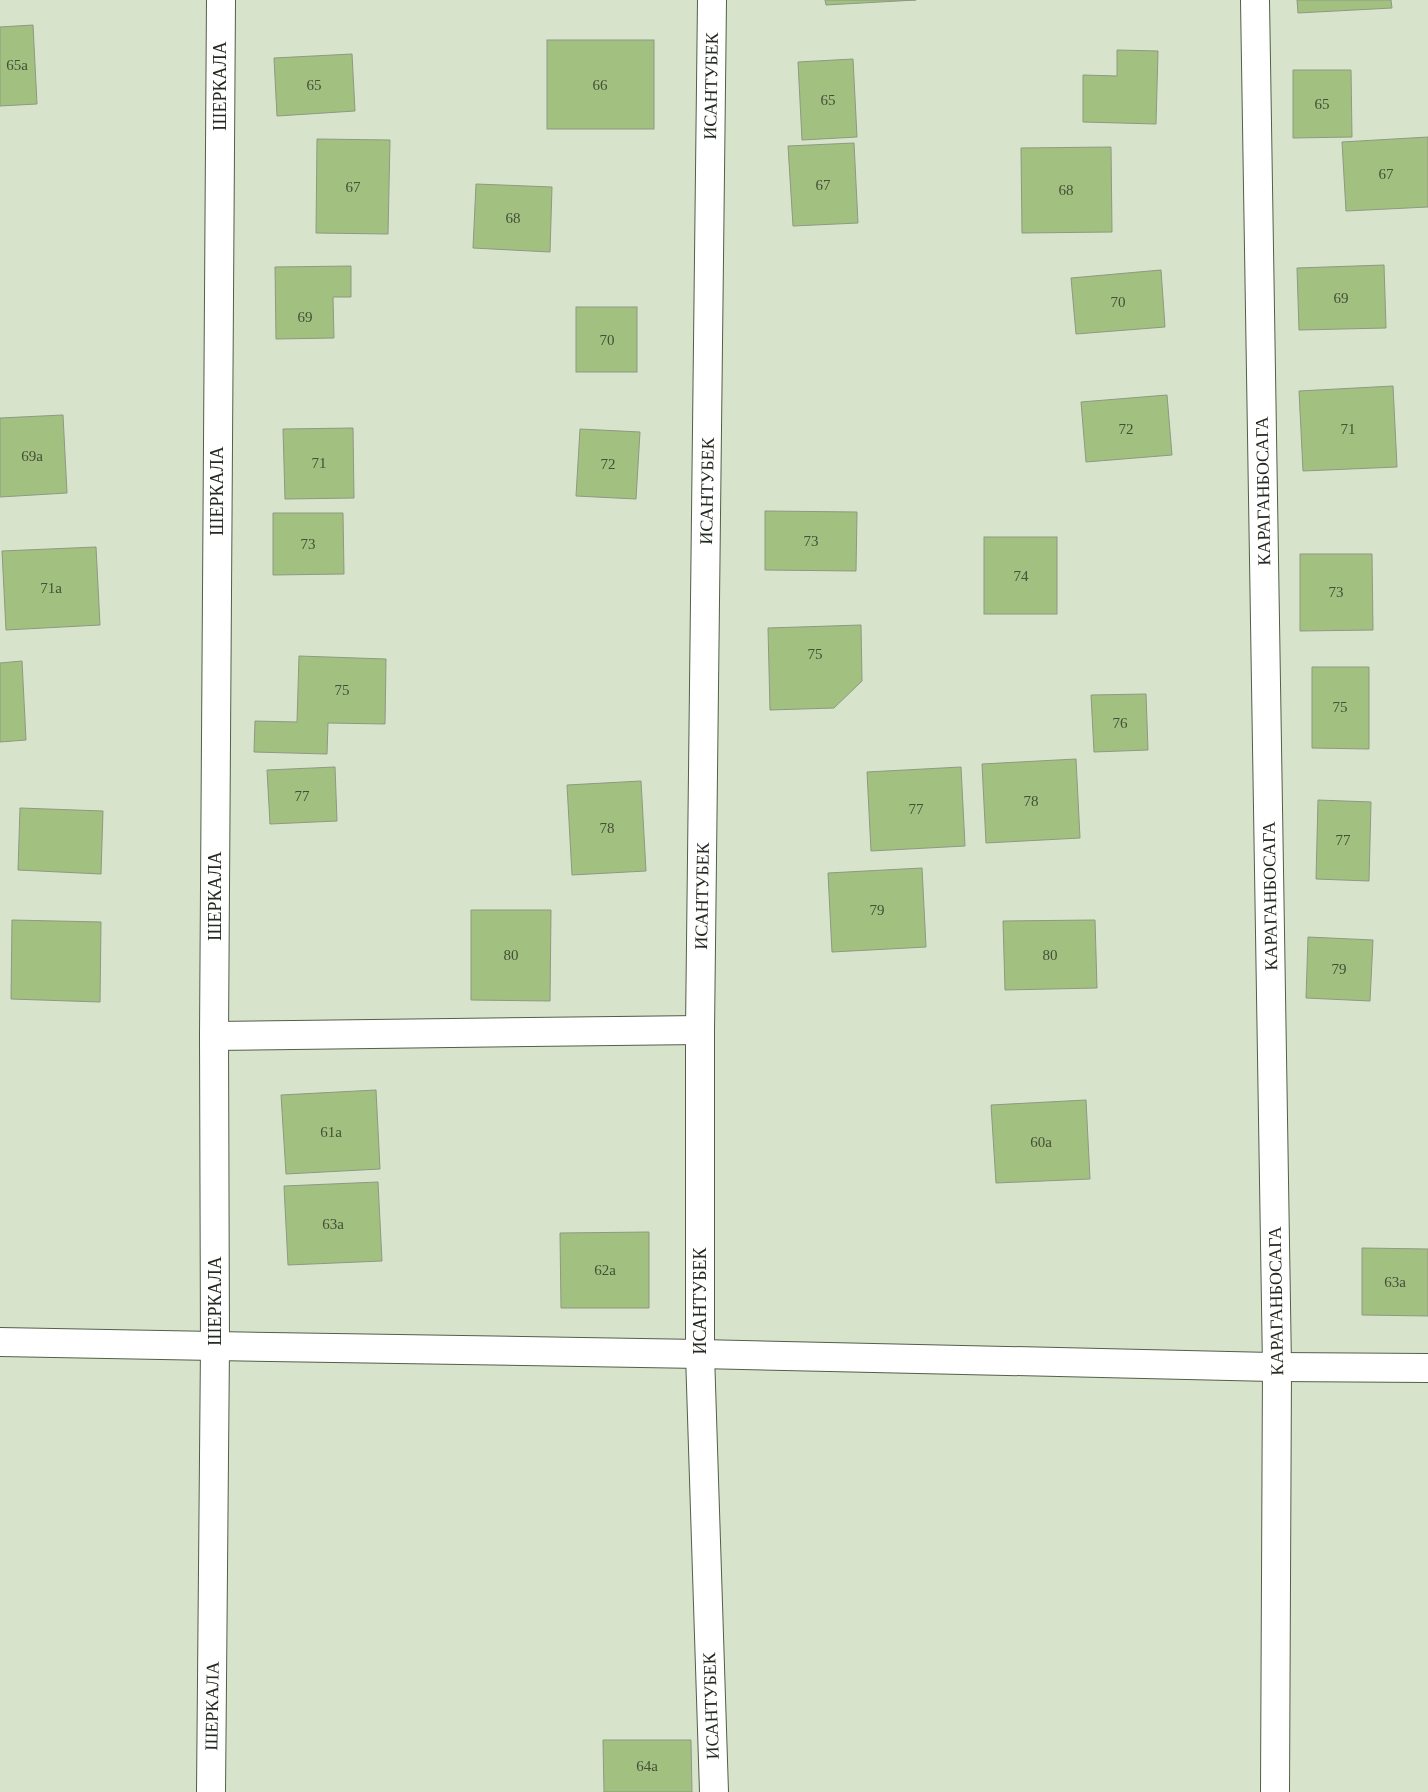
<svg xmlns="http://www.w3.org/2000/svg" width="1428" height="1792" font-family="Georgia,serif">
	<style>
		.building { fill: #a2c080; stroke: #8e9983 }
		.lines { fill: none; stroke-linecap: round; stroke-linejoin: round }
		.minor-casing { stroke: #545f4a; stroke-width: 30 }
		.tertiary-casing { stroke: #545f4a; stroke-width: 30 }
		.minor { stroke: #fff; stroke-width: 28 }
		.tertiary { stroke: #fff; stroke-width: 28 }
		.labels { text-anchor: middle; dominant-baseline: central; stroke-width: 5; stroke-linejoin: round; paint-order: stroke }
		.number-label { font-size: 15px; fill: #445038 }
		.street-label { font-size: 18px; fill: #252a20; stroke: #fff }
	</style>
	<rect width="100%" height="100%" fill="#d7e3cb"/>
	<g class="building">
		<polygon points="825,0 916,0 826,5"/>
		<polygon points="1297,0 1391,0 1392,8 1298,13"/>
		<polygon points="33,25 37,104 0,106 0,27"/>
		<rect x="547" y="40" width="107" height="89"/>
		<polygon points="1117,50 1158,51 1156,124 1083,122 1083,75 1117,76"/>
		<polygon points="352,54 355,111 277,116 274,58"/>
		<polygon points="853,59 857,137 802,140 798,62"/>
		<polygon points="1293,70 1351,70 1352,137 1293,138"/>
		<polygon points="1428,137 1428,207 1346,211 1342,142"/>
		<polygon points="317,139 390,140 388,234 316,233"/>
		<polygon points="854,143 858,223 793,226 788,146"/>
		<polygon points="1111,147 1112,232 1022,233 1021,148"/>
		<polygon points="476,184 552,187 550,252 473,248"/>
		<polygon points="1384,265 1386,328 1299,330 1297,268"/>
		<polygon points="351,266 351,297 333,297 334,338 276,339 275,267"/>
		<polygon points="1161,270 1165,327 1076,334 1071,278"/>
		<rect x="576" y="307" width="61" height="65"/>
		<polygon points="1393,386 1397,467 1303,471 1299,391"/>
		<polygon points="1167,395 1172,455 1086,462 1081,402"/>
		<polygon points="63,415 67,493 0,497 0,418"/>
		<polygon points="353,428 354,498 285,499 283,429"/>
		<polygon points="580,429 640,432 636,499 576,496"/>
		<polygon points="765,511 857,512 856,571 765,570"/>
		<polygon points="273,513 343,513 344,574 273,575"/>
		<rect x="984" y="537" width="73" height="77"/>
		<polygon points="96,547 100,625 6,630 2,551"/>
		<polygon points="1300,554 1372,554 1373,630 1300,631"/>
		<polygon points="861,625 862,681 834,708 770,710 768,628"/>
		<polygon points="299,656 386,659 385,724 328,723 327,754 254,752 255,721 297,722"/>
		<polygon points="22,661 26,740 0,742 0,663"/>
		<polygon points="1312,667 1369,667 1369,749 1312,748"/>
		<polygon points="1146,694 1148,750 1094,752 1091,695"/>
		<polygon points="1076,759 1080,838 986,843 982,764"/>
		<polygon points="335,767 337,821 270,824 267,770"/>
		<polygon points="961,767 965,846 871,851 867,772"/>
		<polygon points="641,781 646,871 572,875 567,785"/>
		<polygon points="1318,800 1371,802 1369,881 1316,879"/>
		<polygon points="20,808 103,811 101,874 18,870"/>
		<polygon points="922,868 926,947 832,952 828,873"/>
		<polygon points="471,910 551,910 550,1001 471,1000"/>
		<polygon points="12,920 101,922 100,1002 11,999"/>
		<polygon points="1095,920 1097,988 1005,990 1003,921"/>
		<polygon points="1308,937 1373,940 1370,1001 1306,998"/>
		<polygon points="376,1090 380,1169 286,1174 281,1095"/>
		<polygon points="1086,1100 1090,1179 996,1183 991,1105"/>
		<polygon points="378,1182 382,1261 288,1265 284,1186"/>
		<polygon points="649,1232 649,1308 561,1308 560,1233"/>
		<polygon points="1362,1248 1428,1249 1428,1316 1362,1315"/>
		<polygon points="603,1740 691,1740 692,1792 604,1792"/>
	</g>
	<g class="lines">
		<defs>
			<g id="minor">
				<polyline points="712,0 700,1030 700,1354 714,1792"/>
				<polyline points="1255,0 1277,1367 1275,1792"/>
				<polyline points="214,1036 700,1030"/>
				<polyline points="0,1342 215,1346"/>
			</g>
			<g id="tertiary">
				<polyline points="215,1346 700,1354 1277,1367 1428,1368"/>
				<polyline points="211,1792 215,1346 214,1036 221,0"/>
			</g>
		</defs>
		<use href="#minor" class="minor-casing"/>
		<use href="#tertiary" class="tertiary-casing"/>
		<use href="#minor" class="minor"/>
		<use href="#tertiary" class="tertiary"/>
	</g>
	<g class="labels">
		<g class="number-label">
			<text x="17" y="65">65а</text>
			<text x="314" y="85">65</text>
			<text x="600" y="85">66</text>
			<text x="828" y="100">65</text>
			<text x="1322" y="104">65</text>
			<text x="1386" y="174">67</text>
			<text x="823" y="185">67</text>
			<text x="353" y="187">67</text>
			<text x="1066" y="190">68</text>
			<text x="513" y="218">68</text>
			<text x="1341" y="298">69</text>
			<text x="1118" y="302">70</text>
			<text x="305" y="317">69</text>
			<text x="607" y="340">70</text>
			<text x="1126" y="429">72</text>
			<text x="1348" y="429">71</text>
			<text x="32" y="456">69а</text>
			<text x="319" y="463">71</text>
			<text x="608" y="464">72</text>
			<text x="811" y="541">73</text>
			<text x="308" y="544">73</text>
			<text x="1021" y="576">74</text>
			<text x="51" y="588">71а</text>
			<text x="1336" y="592">73</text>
			<text x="815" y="654">75</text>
			<text x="342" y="690">75</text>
			<text x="1340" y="707">75</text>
			<text x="1120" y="723">76</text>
			<text x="302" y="796">77</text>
			<text x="1031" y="801">78</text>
			<text x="916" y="809">77</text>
			<text x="607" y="828">78</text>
			<text x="1343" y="840">77</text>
			<text x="877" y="910">79</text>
			<text x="511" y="955">80</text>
			<text x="1050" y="955">80</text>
			<text x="1339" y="969">79</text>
			<text x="331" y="1132">61а</text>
			<text x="1041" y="1142">60а</text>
			<text x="333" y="1224">63а</text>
			<text x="605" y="1270">62а</text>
			<text x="1395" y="1282">63а</text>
			<text x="647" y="1766">64а</text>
		</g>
		<g class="street-label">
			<text transform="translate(220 86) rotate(-90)">ШЕРКАЛА</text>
			<text transform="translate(711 86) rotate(-89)">ИСАНТУБЕК</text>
			<text transform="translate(217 491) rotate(-90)">ШЕРКАЛА</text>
			<text transform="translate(707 491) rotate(-89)">ИСАНТУБЕК</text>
			<text transform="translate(1263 491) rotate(-91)">КАРАГАНБОСАГА</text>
			<text transform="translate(215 896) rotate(-90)">ШЕРКАЛА</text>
			<text transform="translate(702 896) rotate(-89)">ИСАНТУБЕК</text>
			<text transform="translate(1270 896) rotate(-91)">КАРАГАНБОСАГА</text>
			<text transform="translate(215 1301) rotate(-90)">ШЕРКАЛА</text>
			<text transform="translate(700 1301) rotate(-90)">ИСАНТУБЕК</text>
			<text transform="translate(1276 1301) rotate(-91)">КАРАГАНБОСАГА</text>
			<text transform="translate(212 1706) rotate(-89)">ШЕРКАЛА</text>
			<text transform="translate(711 1706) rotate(-92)">ИСАНТУБЕК</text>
		</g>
	</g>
</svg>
